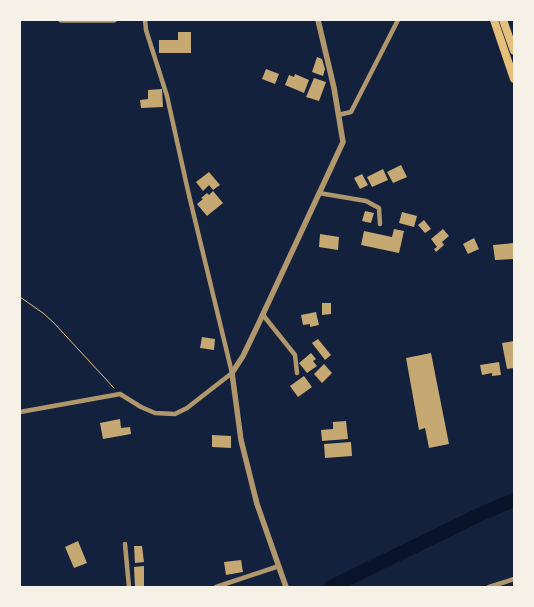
<svg xmlns="http://www.w3.org/2000/svg" width="534" height="607" font-family="Mulish,sans-serif">
	<style>
		.lines { fill: none; stroke-linecap: round; stroke-linejoin: round }
		.river { stroke: #0b132b; stroke-width: 14 }
		.building { fill: #c6a872 }
		.path { stroke: #e5c07b; stroke-width: 1 }
		.minor { stroke: #b1986c; stroke-width: 4.5 }
		.tertiary { stroke: #b1986c; stroke-width: 5.5 }
		.trunk { stroke: #e5c07b; stroke-width: 8 }
	</style>
	<rect width="100%" height="100%" fill="#14213d"/>
	<g class="lines">
		<polyline class="river" points="331,587 481,514 514,500"/>
	</g>
	<g class="building">
		<polygon points="178,32 191,32 191,53 159,53 159,40 178,40"/>
		<polygon points="317,57 322,59 325,69 323,76 312,72"/>
		<polygon points="266,69 279,74 275,84 262,79"/>
		<polygon points="295,74 309,80 304,93 285,85 289,75 294,77"/>
		<polygon points="314,78 326,82 319,101 306,97"/>
		<polygon points="162,89 163,107 141,108 140,100 148,99 148,90"/>
		<polygon points="401,165 407,177 393,183 387,172"/>
		<polygon points="383,169 388,180 372,187 367,177"/>
		<polygon points="209,172 220,185 213,190 209,185 203,191 196,182"/>
		<polygon points="362,174 368,185 360,189 354,178"/>
		<polygon points="213,191 223,203 207,216 197,204 203,199 201,198 207,193 209,195"/>
		<polygon points="365,211 374,213 371,223 362,221"/>
		<polygon points="402,212 417,216 414,227 399,223"/>
		<polygon points="424,220 431,229 425,233 418,225"/>
		<polygon points="394,229 404,231 399,253 361,245 364,231 392,237"/>
		<polygon points="443,229 449,236 442,242 444,245 436,252 434,249 437,247 431,239"/>
		<polygon points="320,234 339,237 338,250 319,247"/>
		<polygon points="474,238 479,249 468,254 463,244"/>
		<polygon points="514,243 514,259 495,260 493,245"/>
		<polygon points="322,303 331,303 331,314 322,315"/>
		<polygon points="316,312 319,325 310,327 310,324 303,325 301,315"/>
		<polygon points="202,337 215,339 214,350 200,348"/>
		<polygon points="318,339 331,355 325,360 312,343"/>
		<polygon points="514,341 514,353 513,353 514,368 507,369 502,343"/>
		<polygon points="311,353 316,359 313,361 317,366 307,373 299,363"/>
		<polygon points="431,353 449,444 429,448 425,428 419,430 406,358"/>
		<polygon points="499,362 501,375 492,376 492,373 482,375 480,365"/>
		<polygon points="324,364 332,373 322,383 314,374"/>
		<polygon points="304,376 312,387 298,397 290,386"/>
		<polygon points="120,419 121,428 130,427 131,434 103,439 100,423"/>
		<polygon points="346,421 348,439 322,441 321,430 333,429 333,422"/>
		<polygon points="212,435 231,436 231,448 212,447"/>
		<polygon points="351,442 352,456 325,458 324,444"/>
		<polygon points="78,541 87,563 74,568 65,547"/>
		<polygon points="134,546 142,546 144,562 135,563"/>
		<polygon points="241,560 243,572 226,575 224,562"/>
		<polygon points="144,566 144,587 135,587 134,567"/>
	</g>
	<g class="lines">
		<polyline class="path" points="20,297 43,313 54,323 114,388"/>
		<g class="minor">
			<polyline points="338,115 351,112 398,20"/>
			<polyline points="319,193 366,201 379,208 380,224"/>
			<polyline points="263,315 295,355 297,373"/>
			<polyline points="20,412 120,394 141,407 155,413 175,414 187,408 232,373 188,191 167,96 146,30 145,20"/>
			<polyline points="125,544 129,587"/>
			<polyline points="216,587 279,566"/>
			<polyline points="489,587 514,579"/>
		</g>
		<g class="tertiary">
			<polyline points="61,20 114,20"/>
			<polyline points="286,587 257,504 241,440 232,373 243,356 257,327 343,142 334,88 318,20"/>
		</g>
		<g class="trunk">
			<polyline points="494,20 514,79"/>
			<polyline points="503,20 514,51"/>
		</g>
	</g>
	<rect width="534" height="607" fill="none" stroke="#f6f1e7" stroke-width="42"/>
</svg>
